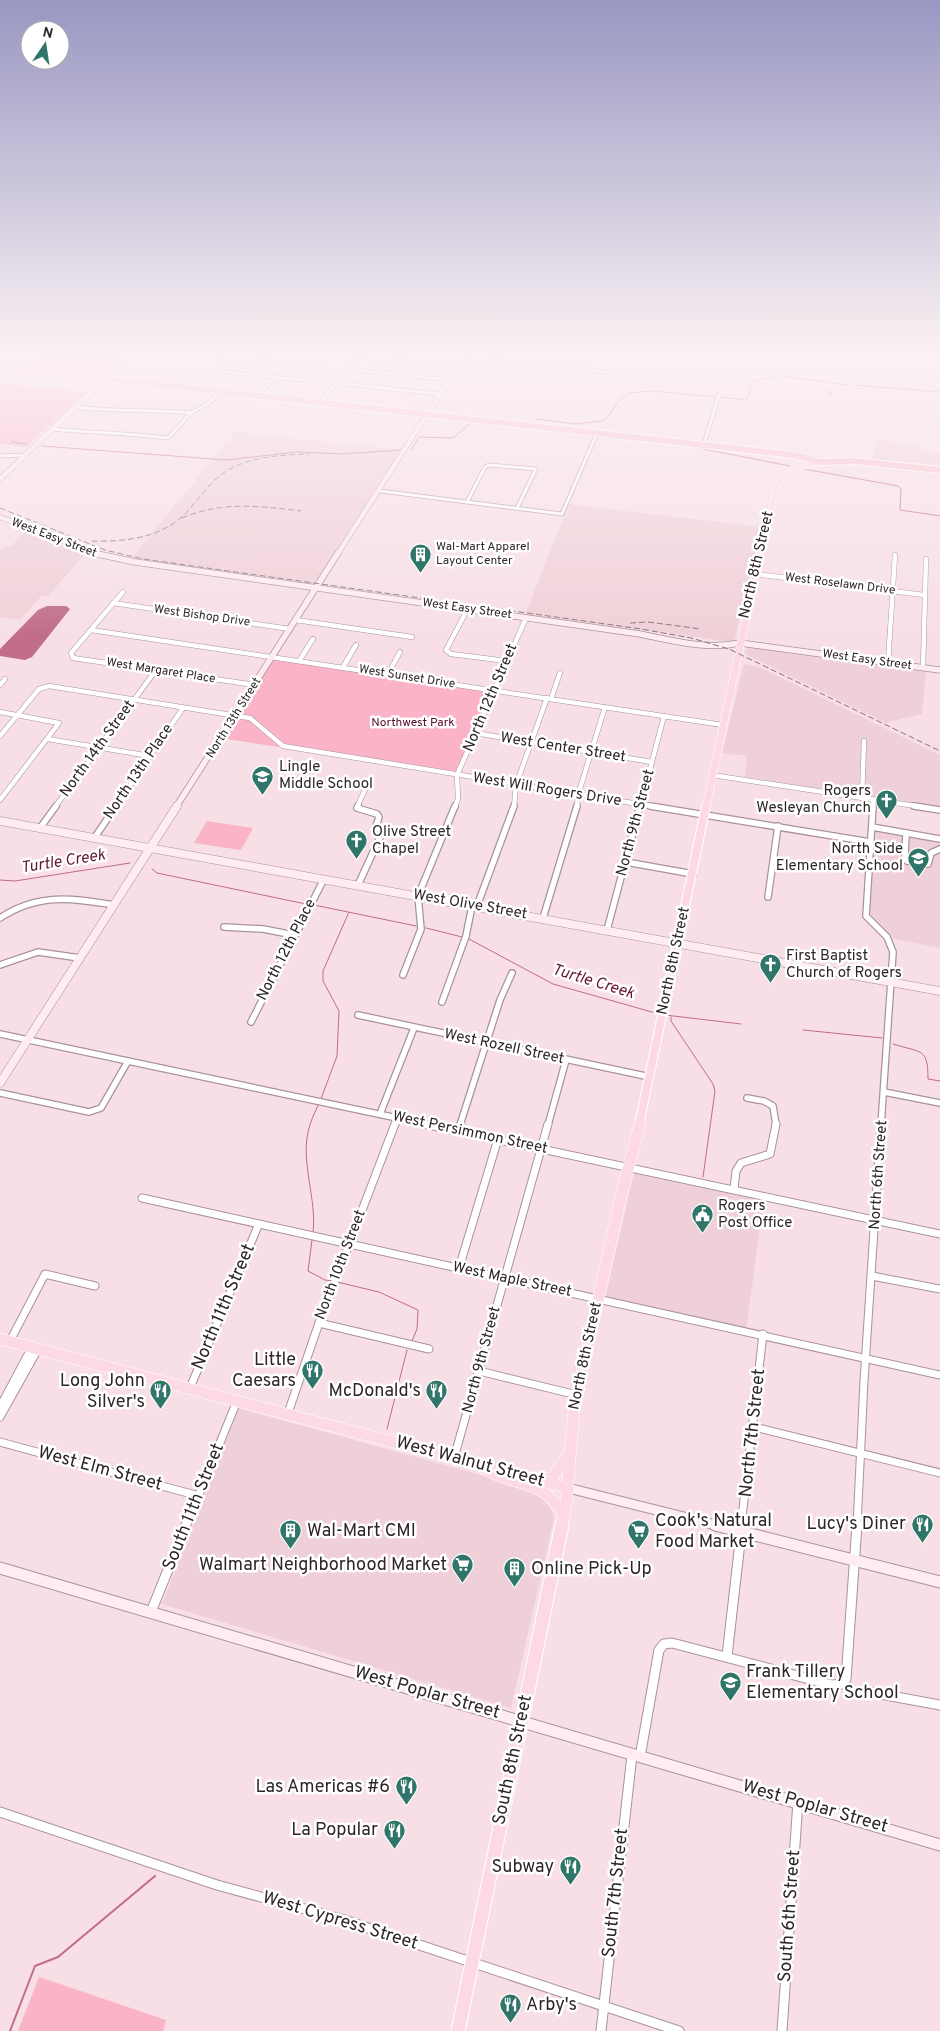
<svg xmlns="http://www.w3.org/2000/svg" width="940" height="2031" font-family="Overpass,sans-serif">
	<style>
		.built { fill: #f0d0d8 }
		.green { fill: #fbb3c8 }
		.water { fill: #c16c88 }
		.lines { fill: none; stroke-linecap: round; stroke-linejoin: round }
		.stream-far1 { stroke: #c16c88; stroke-width: 1 }
		.stream { stroke: #c16c88; stroke-width: 2 }
		.street-far4-casing { stroke: #a99399; stroke-width: 4.5 }
		.street-far3-casing { stroke: #a99399; stroke-width: 5.5 }
		.street-far2-casing { stroke: #a99399; stroke-width: 8 }
		.street-far1-casing { stroke: #a99399; stroke-width: 9 }
		.street-casing { stroke: #a99399; stroke-width: 11 }
		.secondary-far4-casing { stroke: #a99399; stroke-width: 5.5 }
		.secondary-far3-casing { stroke: #a99399; stroke-width: 7 }
		.secondary-far2-casing { stroke: #a99399; stroke-width: 9 }
		.secondary-far1-casing { stroke: #a99399; stroke-width: 11 }
		.secondary-casing { stroke: #a99399; stroke-width: 13 }
		.primary-far4-casing { stroke: #fff; stroke-width: 6 }
		.primary-far3-casing { stroke: #fff; stroke-width: 8 }
		.primary-far2-casing { stroke: #fff; stroke-width: 10 }
		.primary-far1-casing { stroke: #fff; stroke-width: 12 }
		.primary-casing { stroke: #fff; stroke-width: 15 }
		.highway-casing { stroke: #fff; stroke-width: 8 }
		.street-far4 { stroke: #fff; stroke-width: 3 }
		.street-far3 { stroke: #fff; stroke-width: 4.5 }
		.street-far2 { stroke: #fff; stroke-width: 5.5 }
		.street-far1 { stroke: #fff; stroke-width: 7 }
		.street { stroke: #fff; stroke-width: 9 }
		.secondary-far4 { stroke: #feecf1; stroke-width: 4.5 }
		.secondary-far3 { stroke: #feecf1; stroke-width: 5.5 }
		.secondary-far2 { stroke: #feecf1; stroke-width: 8 }
		.secondary-far1 { stroke: #feecf1; stroke-width: 9 }
		.secondary { stroke: #feecf1; stroke-width: 11 }
		.primary-far4 { stroke: #fdd9e3; stroke-width: 5 }
		.primary-far3 { stroke: #fdd9e3; stroke-width: 7 }
		.primary-far2 { stroke: #fdd9e3; stroke-width: 8 }
		.primary-far1 { stroke: #fdd9e3; stroke-width: 11 }
		.primary { stroke: #fdd9e3; stroke-width: 13 }
		.highway { stroke: #fbc0d0; stroke-width: 6 }
		.rail { stroke: #86767b; stroke-width: 1; stroke-dasharray: 6 3; stroke-linecap: butt }
		.labels { text-anchor: middle; dominant-baseline: central; stroke-width: 5; stroke-linejoin: round; paint-order: stroke }
		.far-street-label { font-size: 12px; fill: #2e2528; stroke: #fff }
		.far-poi-label { font-size: 12px; fill: #2e2528; stroke: #fff; text-anchor: start }
		.far-park-label { font-size: 12px; fill: #59092d; stroke: #fff }
		.street-label { font-size: 15px; fill: #2e2528; stroke: #fff }
		.poi-label { font-size: 15px; fill: #2e2528; stroke: #fff; text-anchor: start }
		.water-label { font-size: 16px; font-style: italic; fill: #641536; stroke: #fff }
		.near-street-label { font-size: 18px; fill: #2e2528; stroke: #fff }
		.near-poi-label { font-size: 18px; fill: #2e2528; stroke: #fff; text-anchor: end }
	</style>
	<rect width="100%" height="100%" fill="#f7dfe5"/>
	<g class="built">
		<polygon points="235,432 401,450 314,585 131,559"/>
		<polygon points="876,440 921,445 922,451 940,453 940,468 873,461"/>
		<polygon points="566,504 762,527 734,642 525,615 564,517"/>
		<polygon points="27,530 63,547 86,553 48,596 42,595 20,620 0,617 0,549 12,545"/>
		<polygon points="748,646 926,671 922,714 886,723 745,654"/>
		<polygon points="744,664 759,667 940,755 940,808 745,777 747,756 722,753"/>
		<polygon points="877,826 940,836 940,948 894,939 869,912"/>
		<polygon points="635,1169 764,1199 746,1330 605,1298"/>
		<polygon points="239,1408 534,1490 548,1502 554,1518 511,1708 162,1604"/>
	</g>
	<g class="green">
		<polygon points="45,353 129,353 103,375 29,367"/>
		<polygon points="0,383 85,393 26,447 0,444"/>
		<polygon points="273,656 493,690 457,775 221,738"/>
		<polygon points="207,821 253,828 241,850 194,843"/>
		<polygon points="39,1977 166,2020 163,2031 18,2031"/>
	</g>
	<polygon class="water" points="47,606 66,606 70,609 32,657 25,660 0,656 0,649 38,610"/>
	<g class="lines">
		<g class="stream-far1">
			<polyline points="782,376 847,385"/>
			<polyline points="854,385 940,392"/>
			<polyline points="823,389 833,395"/>
			<polyline points="721,397 746,400 754,381 775,376"/>
			<polyline points="534,423 538,419 575,424 602,421 608,417 620,399 631,393 651,391 716,397"/>
			<polyline points="543,430 592,436"/>
			<polyline points="599,437 624,439"/>
			<polyline points="13,440 12,442 26,444"/>
			<polyline points="42,446 226,460 297,452 343,454 401,450"/>
			<polyline points="693,447 790,466"/>
			<polyline points="411,450 419,437 453,438 472,422"/>
			<polyline points="804,469 898,486 901,489 900,510 940,516"/>
			<polyline points="152,869 157,873 306,904"/>
			<polyline points="0,880 15,881 130,863"/>
			<polyline points="314,905 416,926"/>
			<polyline points="426,928 462,937"/>
			<polyline points="469,939 553,984 659,1014"/>
			<polyline points="665,1015 741,1024"/>
			<polyline points="671,1017 671,1021 713,1084 715,1091 703,1177"/>
			<polyline points="803,1030 882,1038"/>
			<path d="M893 1044C921 1053 928 1047 928 1079L940 1081"/>
			<polyline points="321,1099 337,1056 339,1011 323,981 323,971 349,912"/>
			<path d="M313 1233C317 1199 301 1165 308 1132 310 1122 315 1112 319 1103"/>
			<polyline points="312,1240 308,1271 325,1280 333,1281"/>
			<polyline points="337,1282 379,1292 418,1310 417,1329 412,1341"/>
			<polyline points="387,1429 407,1350"/>
		</g>
		<polyline class="stream" points="10,2031 35,1966 58,1957 155,1876"/>
		<defs>
			<g id="street-far4">
				<polyline points="456,353 466,354"/>
				<polyline points="222,357 313,366"/>
				<polyline points="357,357 458,367"/>
				<polyline points="472,359 618,373"/>
				<polyline points="347,369 449,380"/>
				<polyline points="216,371 302,380 324,353"/>
				<polyline points="216,371 233,353"/>
				<polyline points="336,383 440,394"/>
				<polyline points="265,396 281,377"/>
				<polyline points="320,402 358,355"/>
				<path d="M74 407C113 412 152 409 191 413"/>
				<path d="M53 429C92 433 130 433 168 438L191 413 209 403 220 391"/>
				<polyline points="704,444 719,395"/>
				<polyline points="0,456 25,455"/>
				<polyline points="380,491 562,514 597,433"/>
				<polyline points="467,502 485,467 489,465 536,469 517,508"/>
			</g>
			<g id="street-far3">
				<polyline points="755,574 924,595"/>
				<polyline points="123,592 71,653 73,658 255,685"/>
				<polyline points="113,603 290,629"/>
				<polyline points="467,610 446,650 451,654 507,661"/>
				<polyline points="296,620 412,637"/>
				<polyline points="91,630 723,725"/>
				<polyline points="299,661 313,639"/>
				<polyline points="888,663 895,555"/>
				<polyline points="343,667 356,645"/>
				<polyline points="923,668 926,559"/>
				<polyline points="388,674 400,652"/>
				<polyline points="0,685 5,679"/>
				<polyline points="551,699 560,673"/>
				<polyline points="0,712 59,723 0,800"/>
				<polyline points="475,733 652,762"/>
				<polyline points="0,736 39,689 49,686 250,718 283,746 657,807"/>
				<polyline points="48,739 150,756"/>
				<polyline points="712,775 922,807"/>
				<polyline points="862,798 864,741"/>
				<polyline points="55,807 156,670"/>
				<polyline points="115,807 183,708"/>
				<polyline points="357,807 369,781"/>
				<polyline points="455,807 458,799 457,775 526,618"/>
				<polyline points="514,807 516,785 547,698"/>
				<polyline points="577,807 578,795 605,707"/>
				<polyline points="640,807 664,716"/>
				<polyline points="873,807 873,800"/>
			</g>
			<g id="street-far2">
				<polyline points="358,806 357,808 377,814 379,817 376,826 382,833 358,885"/>
				<polyline points="650,806 870,842"/>
				<polyline points="873,806 866,916 887,937 893,952 881,1125"/>
				<polyline points="914,806 940,810"/>
				<polyline points="872,827 940,839"/>
				<polyline points="40,828 56,806"/>
				<polyline points="906,833 905,857 907,861 928,864 931,853 940,849"/>
				<polyline points="95,837 116,806"/>
				<polyline points="626,862 693,874"/>
				<polyline points="768,897 778,826"/>
				<polyline points="477,906 514,806"/>
				<path d="M0 918C38 893 71 898 114 905"/>
				<polyline points="543,918 577,806"/>
				<polyline points="224,927 263,929 294,935"/>
				<polyline points="607,930 640,806"/>
				<polyline points="0,965 38,952 80,958"/>
				<polyline points="403,975 421,929 418,896 455,806"/>
				<polyline points="442,1002 466,936 472,906"/>
				<polyline points="358,1015 650,1077"/>
				<polyline points="251,1022 324,879"/>
				<polyline points="0,1034 430,1125"/>
				<polyline points="884,1092 940,1103"/>
				<polyline points="0,1093 89,1112 101,1108 128,1061"/>
				<polyline points="747,1098 764,1101 773,1106 776,1125"/>
				<polyline points="380,1114 414,1028"/>
				<polyline points="395,1125 398,1117"/>
				<polyline points="460,1125 500,1000 512,973"/>
				<polyline points="548,1125 566,1060"/>
			</g>
			<g id="street-far1">
				<polyline points="424,1124 940,1234"/>
				<polyline points="459,1130 461,1124"/>
				<polyline points="734,1189 736,1171 741,1163 770,1154 776,1124"/>
				<polyline points="142,1198 940,1375"/>
				<polyline points="459,1268 498,1139"/>
				<polyline points="872,1276 940,1289"/>
				<polyline points="319,1323 429,1349"/>
				<polyline points="10,1341 45,1274 95,1286"/>
				<polyline points="479,1371 577,1395"/>
				<polyline points="190,1388 258,1226"/>
				<polyline points="0,1407 32,1347"/>
				<polyline points="288,1413 319,1323 395,1124"/>
				<polyline points="0,1417 38,1349"/>
				<polyline points="754,1427 940,1473"/>
				<polyline points="0,1442 199,1496"/>
				<polyline points="454,1458 548,1124"/>
				<polyline points="186,1526 237,1401"/>
				<polyline points="741,1526 763,1334"/>
				<polyline points="857,1526 864,1381 881,1124"/>
			</g>
			<g id="street">
				<polyline points="151,1612 186,1525"/>
				<polyline points="727,1656 742,1525"/>
				<polyline points="864,1691 940,1705"/>
				<polyline points="640,1757 659,1650 664,1644 672,1643 832,1685 842,1684 846,1679 857,1525"/>
				<polyline points="0,1812 217,1885 341,1919 679,2031"/>
				<polyline points="601,2031 632,1755"/>
				<polyline points="782,2031 798,1801"/>
			</g>
			<g id="secondary-far4">
				<polyline points="0,479 132,353"/>
				<polyline points="0,517 99,555"/>
				<polyline points="337,555 466,353"/>
			</g>
			<g id="secondary-far3">
				<path d="M93 553 135 562 640 634C674 641 706 650 740 643L940 670"/>
				<polyline points="176,807 338,553"/>
			</g>
			<g id="secondary-far2">
				<polyline points="0,821 940,991"/>
				<polyline points="0,1083 177,806"/>
			</g>
			<polyline id="secondary-far1" points="568,1488 720,1526"/>
			<g id="secondary">
				<polyline points="715,1525 940,1582"/>
				<polyline points="0,1568 940,1845"/>
			</g>
			<polyline id="primary-far4" points="760,555 777,485 792,470 820,462"/>
			<polyline id="primary-far3" points="706,807 760,553"/>
			<polyline id="primary-far2" points="639,1125 706,806"/>
			<g id="primary-far1">
				<polyline points="0,1339 568,1488"/>
				<path d="M484 1469C518 1488 542 1477 564 1516"/>
				<polyline points="541,1480 553,1477 570,1453"/>
				<polyline points="562,1526 566,1506 574,1409 622,1192 640,1124"/>
			</g>
			<polyline id="primary" points="458,2031 562,1525"/>
			<polyline id="highway" points="0,367 794,455 820,462 854,461 940,470"/>
		</defs>
		<use href="#street-far4" class="street-far4-casing"/>
		<use href="#street-far3" class="street-far3-casing"/>
		<use href="#street-far2" class="street-far2-casing"/>
		<use href="#street-far1" class="street-far1-casing"/>
		<use href="#street" class="street-casing"/>
		<use href="#secondary-far4" class="secondary-far4-casing"/>
		<use href="#secondary-far3" class="secondary-far3-casing"/>
		<use href="#secondary-far2" class="secondary-far2-casing"/>
		<use href="#secondary-far1" class="secondary-far1-casing"/>
		<use href="#secondary" class="secondary-casing"/>
		<use href="#primary-far4" class="primary-far4-casing"/>
		<use href="#primary-far3" class="primary-far3-casing"/>
		<use href="#primary-far2" class="primary-far2-casing"/>
		<use href="#primary-far1" class="primary-far1-casing"/>
		<use href="#primary" class="primary-casing"/>
		<use href="#highway" class="highway-casing"/>
		<use href="#street-far4" class="street-far4"/>
		<use href="#street-far3" class="street-far3"/>
		<use href="#street-far2" class="street-far2"/>
		<use href="#street-far1" class="street-far1"/>
		<use href="#street" class="street"/>
		<use href="#secondary-far4" class="secondary-far4"/>
		<use href="#secondary-far3" class="secondary-far3"/>
		<use href="#secondary-far2" class="secondary-far2"/>
		<use href="#secondary-far1" class="secondary-far1"/>
		<use href="#secondary" class="secondary"/>
		<use href="#primary-far4" class="primary-far4"/>
		<use href="#primary-far3" class="primary-far3"/>
		<use href="#primary-far2" class="primary-far2"/>
		<use href="#primary-far1" class="primary-far1"/>
		<use href="#primary" class="primary"/>
		<use href="#highway" class="highway"/>
		<g class="rail">
			<polyline points="0,508 105,550 143,559 641,629 691,638 729,649 940,751"/>
			<path d="M182 518C222 501 259 506 301 511"/>
			<path d="M92 541C125 542 161 538 185 514 199 500 208 483 225 472 250 456 281 455 310 454"/>
			<polyline points="630,623 648,622 701,629"/>
		</g>
	</g>
	<linearGradient id="sky" x2="0" y2="1"><stop stop-color="#9897c2"/><stop offset="0.55" stop-color="#fbf1f3"/><stop offset="1" stop-color="#fbf1f3" stop-opacity="0"/></linearGradient>
	<rect width="940" height="638" fill="url(#sky)"/>
	<defs>
		<symbol id="building-pin" viewBox="-11 -11 22 30"><path d="M0 17L-7.5 6A9.5 9.5 0 1 1 7.5 6Z" fill="#307569" stroke="#fff"/><path d="M-4-6H4V6H1V3H-1V6H-4ZM-2.5-4.3h1.7v1.8h-1.7ZM.8-4.3h1.7v1.8H.8ZM-2.5-1h1.7V.8h-1.7ZM.8-1h1.7V.8H.8Z" fill="#fff"/></symbol>
		<symbol id="school-pin" viewBox="-11 -11 22 30"><path d="M0 17L-7.5 6A9.5 9.5 0 1 1 7.5 6Z" fill="#307569" stroke="#fff"/><path d="M0-5L7-2L0 1L-7-2ZM-4 1L0 2.5L4 1V4Q0 6-4 4Z" fill="#fff"/></symbol>
		<symbol id="church-pin" viewBox="-11 -11 22 30"><path d="M0 17L-7.5 6A9.5 9.5 0 1 1 7.5 6Z" fill="#307569" stroke="#fff"/><path d="M-1.2-6h2.4v3.5h3.3v2.4h-3.3V6h-2.4V-.1h-3.3v-2.4h3.3Z" fill="#fff"/></symbol>
		<symbol id="civic-pin" viewBox="-11 -11 22 30"><path d="M0 17L-7.5 6A9.5 9.5 0 1 1 7.5 6Z" fill="#307569" stroke="#fff"/><path d="M-.6-6.5H3V-4.5H.6V-3L4-1V1h2V6H-6V1h2V-1L-.6-3ZM-1.2 2.5V6h2.4V2.5Z" fill="#fff"/></symbol>
		<symbol id="restaurant-pin" viewBox="-11 -11 22 30"><path d="M0 17L-7.5 6A9.5 9.5 0 1 1 7.5 6Z" fill="#307569" stroke="#fff"/><path d="M-5-6h1v4h1v-4h1v4h1v-4h1v5L-1.5 .5V6h-2V.5L-5-1ZM5-6V6H3V1.5H1.5Q1.5-4 5-6Z" fill="#fff"/></symbol>
		<symbol id="supermarket-pin" viewBox="-11 -11 22 30"><path d="M0 17L-7.5 6A9.5 9.5 0 1 1 7.5 6Z" fill="#307569" stroke="#fff"/><path d="M-6-5.5h2.5l.6 2H6L4.5 2H-2.5L-4.4-4H-6ZM-1.5 3.2a1.3 1.3 0 1 0 .1 0ZM3 3.2a1.3 1.3 0 1 0 .1 0Z" fill="#fff"/></symbol>
	</defs>
	<g fill-rule="evenodd">
		<use href="#building-pin" x="408" y="542" width="25" height="34"/>
		<use href="#school-pin" x="250" y="764" width="25" height="34"/>
		<use href="#church-pin" x="874" y="788" width="25" height="34"/>
		<use href="#church-pin" x="344" y="828" width="25" height="34"/>
		<use href="#school-pin" x="906" y="846" width="25" height="34"/>
		<use href="#church-pin" x="758" y="952" width="25" height="34"/>
		<use href="#civic-pin" x="690" y="1202" width="25" height="34"/>
		<use href="#restaurant-pin" x="300" y="1358" width="25" height="34"/>
		<use href="#restaurant-pin" x="148" y="1378" width="25" height="34"/>
		<use href="#restaurant-pin" x="424" y="1378" width="25" height="34"/>
		<use href="#restaurant-pin" x="910" y="1512" width="25" height="34"/>
		<use href="#building-pin" x="278" y="1518" width="25" height="34"/>
		<use href="#supermarket-pin" x="626" y="1518" width="25" height="34"/>
		<use href="#supermarket-pin" x="450" y="1552" width="25" height="34"/>
		<use href="#building-pin" x="502" y="1556" width="25" height="34"/>
		<use href="#school-pin" x="718" y="1670" width="25" height="34"/>
		<use href="#restaurant-pin" x="394" y="1774" width="25" height="34"/>
		<use href="#restaurant-pin" x="382" y="1818" width="25" height="34"/>
		<use href="#restaurant-pin" x="558" y="1854" width="25" height="34"/>
		<use href="#restaurant-pin" x="498" y="1992" width="25" height="34"/>
	</g>
	<g class="labels">
		<g class="far-street-label">
			<text transform="translate(54 538) rotate(21)">West Easy Street</text>
			<text transform="translate(840 584) rotate(7)">West Roselawn Drive</text>
			<text transform="translate(467 609) rotate(8)">West Easy Street</text>
			<text transform="translate(202 616) rotate(8)">West Bishop Drive</text>
			<text transform="translate(867 660) rotate(8)">West Easy Street</text>
			<text transform="translate(161 671) rotate(9)">West Margaret Place</text>
			<text transform="translate(407 677) rotate(9)">West Sunset Drive</text>
			<text transform="translate(234 718) rotate(-58)">North 13th Street</text>
		</g>
		<g class="far-poi-label">
			<text x="436" y="547">Wal-Mart Apparel<tspan x="436" dy="14">Layout Center</tspan></text>
		</g>
		<g class="far-park-label">
			<text x="413" y="723">Northwest Park</text>
		</g>
		<g class="street-label">
			<text transform="translate(757 565) rotate(-77)">North 8th Street</text>
			<text transform="translate(491 698) rotate(-67)">North 12th Street</text>
			<text transform="translate(563 748) rotate(9)">West Center Street</text>
			<text transform="translate(98 749) rotate(-54)">North 14th Street</text>
			<text transform="translate(139 772) rotate(-56)">North 13th Place</text>
			<text transform="translate(547 790) rotate(9)">West Will Rogers Drive</text>
			<text transform="translate(636 823) rotate(-75)">North 9th Street</text>
			<text transform="translate(470 905) rotate(10)">West Olive Street</text>
			<text transform="translate(287 950) rotate(-63)">North 12th Place</text>
			<text transform="translate(674 961) rotate(-78)">North 8th Street</text>
			<text transform="translate(504 1047) rotate(12)">West Rozell Street</text>
			<text transform="translate(470 1133) rotate(12)">West Persimmon Street</text>
			<text transform="translate(879 1175) rotate(-86)">North 6th Street</text>
			<text transform="translate(341 1265) rotate(-69)">North 10th Street</text>
			<text transform="translate(512 1280) rotate(12)">West Maple Street</text>
			<text transform="translate(586 1356) rotate(-78)">North 8th Street</text>
			<text transform="translate(482 1360) rotate(-75)">North 9th Street</text>
		</g>
		<g class="poi-label">
			<text x="279" y="767">Lingle<tspan x="279" dy="17">Middle School</tspan></text>
			<text x="871" y="791" text-anchor="end">Rogers<tspan x="871" dy="17">Wesleyan Church</tspan></text>
			<text x="372" y="832">Olive Street<tspan x="372" dy="17">Chapel</tspan></text>
			<text x="903" y="849" text-anchor="end">North Side<tspan x="903" dy="17">Elementary School</tspan></text>
			<text x="786" y="956">First Baptist<tspan x="786" dy="17">Church of Rogers</tspan></text>
			<text x="718" y="1206">Rogers<tspan x="718" dy="17">Post Office</tspan></text>
		</g>
		<g class="water-label">
			<text transform="translate(63 862) rotate(-9)">Turtle Creek</text>
			<text transform="translate(593 982) rotate(17)">Turtle Creek</text>
		</g>
		<g class="near-street-label">
			<text transform="translate(224 1307) rotate(-67)">North 11th Street</text>
			<text transform="translate(753 1433) rotate(-84)">North 7th Street</text>
			<text transform="translate(470 1462) rotate(15)">West Walnut Street</text>
			<text transform="translate(100 1469) rotate(15)">West Elm Street</text>
			<text transform="translate(194 1507) rotate(-68)">South 11th Street</text>
			<text transform="translate(427 1693) rotate(16)">West Poplar Street</text>
			<text transform="translate(513 1760) rotate(-78)">South 8th Street</text>
			<text transform="translate(815 1807) rotate(16)">West Poplar Street</text>
			<text transform="translate(616 1893) rotate(-84)">South 7th Street</text>
			<text transform="translate(790 1916) rotate(-86)">South 6th Street</text>
			<text transform="translate(340 1921) rotate(17)">West Cypress Street</text>
		</g>
		<g class="near-poi-label">
			<text x="296" y="1360">Little<tspan x="296" dy="21">Caesars</tspan></text>
			<text x="145" y="1381">Long John<tspan x="145" dy="21">Silver's</tspan></text>
			<text x="421" y="1391">McDonald's</text>
			<text x="655" y="1521" text-anchor="start">Cook's Natural<tspan x="655" dy="21">Food Market</tspan></text>
			<text x="906" y="1524">Lucy's Diner</text>
			<text x="307" y="1531" text-anchor="start">Wal-Mart CMI</text>
			<text x="447" y="1565">Walmart Neighborhood Market</text>
			<text x="531" y="1569" text-anchor="start">Online Pick-Up</text>
			<text x="746" y="1672" text-anchor="start">Frank Tillery<tspan x="746" dy="21">Elementary School</tspan></text>
			<text x="390" y="1787">Las Americas #6</text>
			<text x="378" y="1830">La Popular</text>
			<text x="554" y="1867">Subway</text>
			<text x="526" y="2005" text-anchor="start">Arby's</text>
		</g>
	</g>
	<g transform="translate(45 45) rotate(13)"><circle r="24" fill="#ffffff" stroke="#aba8a9"/>
	<path d="M0-4L9 19L0 12L-9 19Z" fill="#307569"/>
	<text y="-8" font-size="14" font-weight="bold" text-anchor="middle" fill="#2e2528">N</text>
	</g>
</svg>
